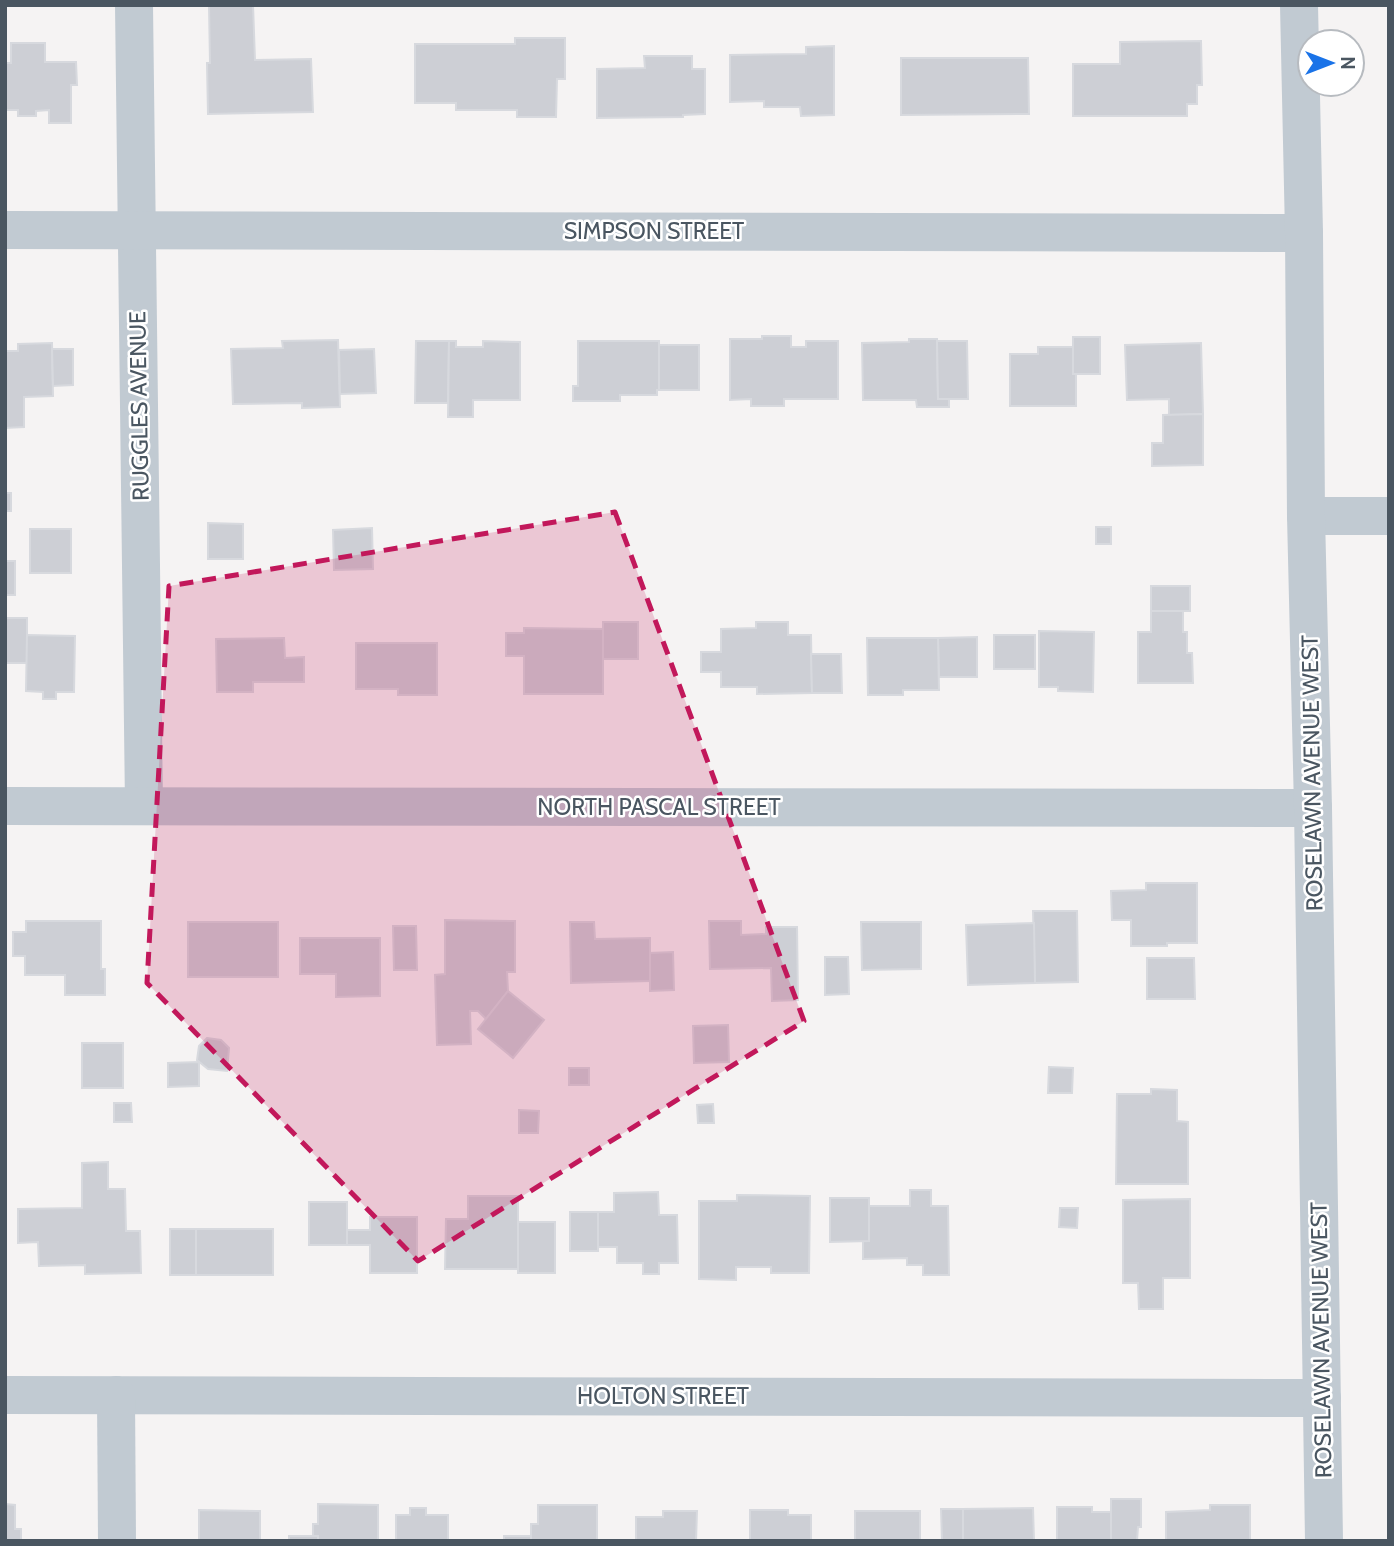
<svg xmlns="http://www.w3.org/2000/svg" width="1394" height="1546" font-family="Cabin,sans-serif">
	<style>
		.building { fill: #cdcfd5; stroke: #d7d9de; stroke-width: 2 }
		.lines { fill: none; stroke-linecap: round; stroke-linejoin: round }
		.minor { stroke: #c1cad2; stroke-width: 38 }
		.tertiary { stroke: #c1cad2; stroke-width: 38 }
		.marked { fill: #c2185b; fill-opacity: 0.2; stroke: #c2185b; stroke-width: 5; stroke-dasharray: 14 9; stroke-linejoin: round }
		.labels { text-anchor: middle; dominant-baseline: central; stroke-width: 5; stroke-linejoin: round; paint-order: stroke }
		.street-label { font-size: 23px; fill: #4a5661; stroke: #fff }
	</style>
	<rect width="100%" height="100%" fill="#f5f3f3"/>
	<g class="building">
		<polygon points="209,5 253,5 255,60 311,59 313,112 208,114 207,63 210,63"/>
		<polygon points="515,38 565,38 565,79 557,79 556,117 517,117 517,110 456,110 456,103 415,103 415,44 515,44"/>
		<polygon points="1201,41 1202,85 1197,85 1197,104 1187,104 1187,116 1073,116 1073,64 1120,64 1120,42"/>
		<polygon points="11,43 45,43 45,62 76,62 77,85 71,85 71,123 49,123 49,110 36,111 36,116 18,116 18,110 5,110 5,63 11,63"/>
		<polygon points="834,46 834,115 801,116 800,107 764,107 764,101 730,102 730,55 806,54 806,47"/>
		<polygon points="644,56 692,56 692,69 705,69 705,114 683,115 683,117 597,118 597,69 645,68"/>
		<polygon points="901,58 1028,58 1029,114 901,115"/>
		<polygon points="762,336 791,336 791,347 806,347 806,341 838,341 838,399 784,399 784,406 751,406 751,399 730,400 730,339 762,339"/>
		<rect x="1073" y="337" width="27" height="37"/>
		<polygon points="909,339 937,339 938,399 949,399 949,407 917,407 916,400 863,400 862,343 909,342"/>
		<polygon points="338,340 340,407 302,408 302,403 233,404 231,349 283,348 282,341"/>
		<polygon points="416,341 449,341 448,403 415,403"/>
		<polygon points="449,341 456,341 456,347 483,347 483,341 520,342 520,400 473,400 473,417 448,417"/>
		<polygon points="578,341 659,341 659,390 657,390 657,395 620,395 620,401 573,401 573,386 578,386"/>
		<polygon points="937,341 967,341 968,399 938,399"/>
		<polygon points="52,343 53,396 24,397 24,427 5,428 5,351 18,351 18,344"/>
		<polygon points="1201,343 1203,414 1169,415 1169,399 1127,400 1125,345"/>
		<rect x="659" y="345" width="40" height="45"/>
		<polygon points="1038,347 1073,347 1073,374 1076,374 1076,406 1010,406 1010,354 1038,354"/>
		<polygon points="52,349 73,349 73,385 53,386"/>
		<polygon points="374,349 376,393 340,394 339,350"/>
		<polygon points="1203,414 1203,465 1152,466 1152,443 1163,443 1163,415"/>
		<rect x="5" y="493" width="6" height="18"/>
		<polygon points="208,523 243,524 243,559 208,559"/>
		<rect x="1096" y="527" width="15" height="17"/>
		<polygon points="372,528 373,569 334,570 333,530"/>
		<rect x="30" y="529" width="41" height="44"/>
		<rect x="5" y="561" width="10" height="34"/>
		<rect x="1151" y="586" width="39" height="25"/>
		<polygon points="1151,611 1183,611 1183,632 1187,632 1187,653 1192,653 1193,683 1138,683 1138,632 1151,632"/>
		<rect x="5" y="618" width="22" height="45"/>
		<rect x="603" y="622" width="35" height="37"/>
		<polygon points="756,622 788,622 788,635 811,635 812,693 757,694 757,687 721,687 721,672 701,672 701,652 721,652 721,629 756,628"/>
		<polygon points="524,628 603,629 603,694 524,694 524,656 506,656 506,633 524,633"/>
		<polygon points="1039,631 1094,632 1093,692 1058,691 1058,687 1039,687"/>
		<polygon points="27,635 75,636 74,692 56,692 56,699 43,699 43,692 26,691"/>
		<rect x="994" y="635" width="41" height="34"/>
		<polygon points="977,637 977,677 939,677 938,638"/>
		<polygon points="284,638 285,658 304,657 304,682 253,682 253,692 217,692 216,639"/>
		<polygon points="867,638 938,638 939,690 903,690 903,695 868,695"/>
		<polygon points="356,643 437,643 437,695 398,695 398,689 356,689"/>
		<polygon points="811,654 841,654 842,693 812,693"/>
		<polygon points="1146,883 1197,883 1197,943 1167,943 1167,946 1131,946 1131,920 1112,920 1111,891 1146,890"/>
		<polygon points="1033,911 1077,911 1078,982 1035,983"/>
		<polygon points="445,920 515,921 515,972 507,972 508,991 486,1019 478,1011 470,1011 471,1044 437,1045 435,975 445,974"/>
		<polygon points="26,921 101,921 101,969 105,969 105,995 65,995 65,975 25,975 25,956 13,956 13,932 26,932"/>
		<polygon points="709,921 741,921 741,935 766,934 766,927 797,927 798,1000 772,1001 771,968 710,969"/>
		<rect x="188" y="922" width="90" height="55"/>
		<polygon points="570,922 594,922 595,939 650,938 650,981 571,983"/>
		<polygon points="861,922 921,922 921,969 862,970"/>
		<polygon points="1034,923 1035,983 968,985 966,925"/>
		<polygon points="393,926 416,926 417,970 394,970"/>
		<polygon points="300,938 380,938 380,996 336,997 336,974 300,974"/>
		<polygon points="673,952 674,990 650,991 650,953"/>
		<polygon points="825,957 848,957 849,994 825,995"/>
		<polygon points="1147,958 1194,958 1195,999 1147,999"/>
		<polygon points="508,991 544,1020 513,1058 478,1029"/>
		<polygon points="728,1025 729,1062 694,1063 693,1026"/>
		<polygon points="207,1038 221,1040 229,1048 227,1071 208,1069 197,1060 199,1046"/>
		<rect x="82" y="1043" width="41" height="45"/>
		<polygon points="199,1062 199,1086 168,1087 168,1063"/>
		<polygon points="1049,1067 1073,1068 1072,1093 1048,1093"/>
		<rect x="569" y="1068" width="20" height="17"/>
		<polygon points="1151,1089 1177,1090 1177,1121 1188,1122 1188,1184 1116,1184 1117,1094 1151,1094"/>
		<polygon points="114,1103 131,1103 132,1122 114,1122"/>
		<polygon points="713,1104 714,1123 698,1123 697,1105"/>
		<polygon points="519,1110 539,1111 538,1133 519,1133"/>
		<polygon points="108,1162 108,1189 125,1189 126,1231 140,1231 141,1273 85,1274 85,1265 39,1266 38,1242 18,1243 18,1209 82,1208 82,1163"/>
		<polygon points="910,1190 931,1190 931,1206 948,1206 949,1275 923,1275 923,1265 907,1265 907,1258 863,1259 863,1241 869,1241 869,1206 910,1206"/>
		<polygon points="658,1192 659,1215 677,1215 678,1263 659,1263 659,1274 643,1274 643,1263 617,1263 617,1247 598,1247 598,1212 614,1212 614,1193"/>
		<polygon points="737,1195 810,1196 809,1273 771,1273 771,1267 736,1267 736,1280 699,1279 699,1201 737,1201"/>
		<polygon points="468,1196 518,1196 518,1269 445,1269 446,1219 468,1219"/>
		<polygon points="830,1198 869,1198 869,1241 830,1242"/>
		<polygon points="1190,1199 1190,1278 1163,1278 1163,1309 1139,1309 1138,1283 1123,1283 1123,1200"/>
		<rect x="309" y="1202" width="38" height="43"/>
		<polygon points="1060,1208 1078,1208 1077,1228 1059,1227"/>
		<rect x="570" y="1212" width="28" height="39"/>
		<polygon points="370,1217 417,1217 417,1273 370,1273 370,1245 347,1245 347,1230 370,1230"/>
		<rect x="518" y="1222" width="37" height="51"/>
		<rect x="170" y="1229" width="26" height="46"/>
		<rect x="196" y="1229" width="77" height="46"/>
		<polygon points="1111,1499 1141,1499 1141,1527 1138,1527 1137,1541 1111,1541"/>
		<polygon points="5,1504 15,1505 15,1529 21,1529 21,1541 5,1541"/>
		<polygon points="318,1504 378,1505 378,1541 318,1541 318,1536 313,1536 313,1524 318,1524"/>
		<polygon points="538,1505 597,1505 597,1541 531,1541 531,1524 538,1524"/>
		<polygon points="1210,1505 1250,1505 1250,1541 1166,1541 1166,1512 1210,1510"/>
		<polygon points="1057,1507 1092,1507 1092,1512 1111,1512 1111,1541 1057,1541"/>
		<polygon points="410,1508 426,1508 426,1515 448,1515 448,1541 396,1541 396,1515 410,1515"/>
		<polygon points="1033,1508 1034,1541 963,1541 963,1509"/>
		<polygon points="941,1509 963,1509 963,1541 942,1541"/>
		<polygon points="199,1510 260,1511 260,1541 199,1541"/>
		<polygon points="750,1510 788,1510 788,1515 811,1515 811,1541 750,1541"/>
		<polygon points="663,1511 697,1511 696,1541 636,1541 636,1517 663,1517"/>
		<rect x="855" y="1511" width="65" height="30"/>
		<rect x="289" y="1536" width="29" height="5"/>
		<rect x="504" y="1536" width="27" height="5"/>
	</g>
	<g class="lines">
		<g class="minor">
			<polyline points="134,5 144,806"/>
			<polyline points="5,230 1304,233"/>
			<polyline points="1306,516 1389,516"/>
			<polyline points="5,806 1313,808"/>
			<polyline points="5,1395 1322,1398"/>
			<polyline points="116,1395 117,1541"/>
		</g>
		<polyline class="tertiary" points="1299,5 1304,233 1306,516 1313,808 1324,1541"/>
	</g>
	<path class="marked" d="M615 512 804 1021 418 1261 147 983 169 586Z"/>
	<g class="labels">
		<g class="street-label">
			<text x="654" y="231">SIMPSON STREET</text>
			<text transform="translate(139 406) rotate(-91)">RUGGLES AVENUE</text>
			<text transform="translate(1312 773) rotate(-91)">ROSELAWN AVENUE WEST</text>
			<text x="659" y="807">NORTH PASCAL STREET</text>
			<text transform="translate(1321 1340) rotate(-91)">ROSELAWN AVENUE WEST</text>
			<text x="663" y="1396">HOLTON STREET</text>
		</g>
	</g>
	<rect width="1394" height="1546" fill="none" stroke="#4a5661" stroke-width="14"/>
	<g transform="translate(1331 63) rotate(90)"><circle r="33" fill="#ffffff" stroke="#b7bbc0" stroke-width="2"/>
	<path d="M0-5L12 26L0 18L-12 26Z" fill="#1a73e8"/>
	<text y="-10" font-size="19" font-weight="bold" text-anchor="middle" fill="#4a5661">N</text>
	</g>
</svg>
